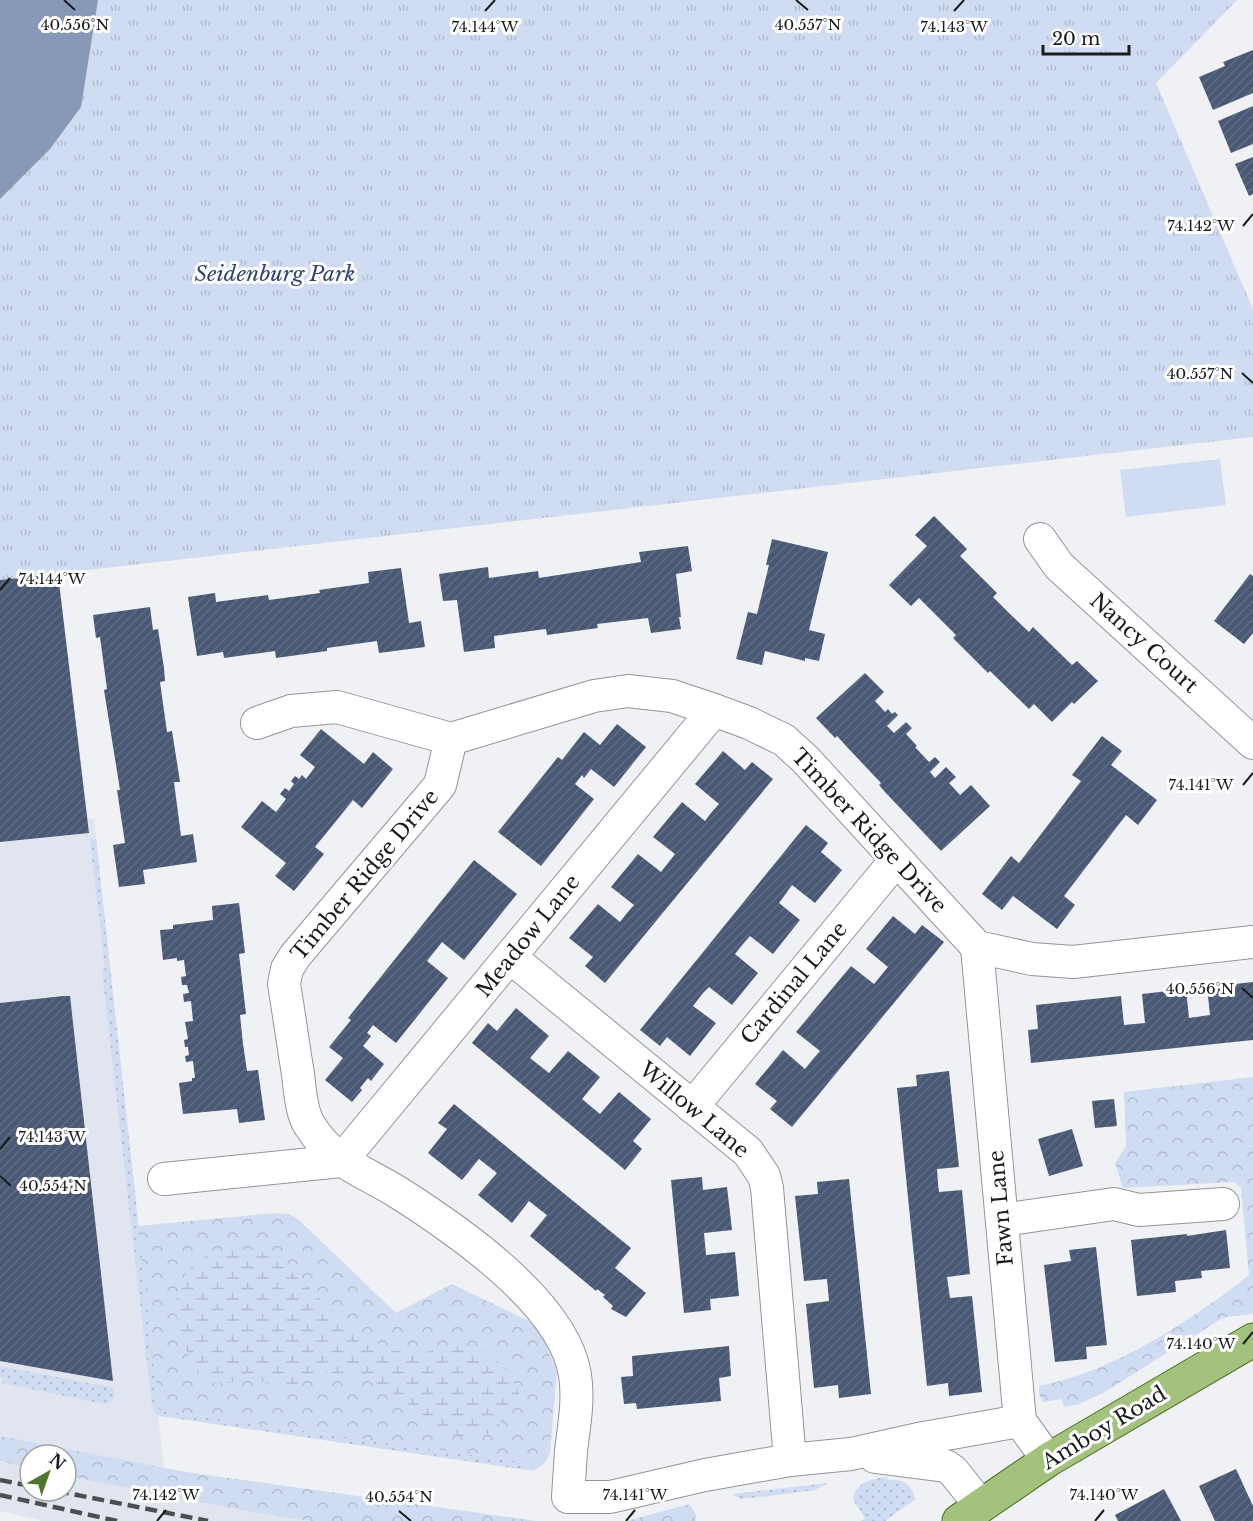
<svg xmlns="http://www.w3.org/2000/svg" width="1253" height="1521" font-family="'Libre Baskerville',serif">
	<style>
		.built { fill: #e0e5ef }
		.grass { fill: url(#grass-dots) }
		.forest { fill: url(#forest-crowns) }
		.wetland { fill: url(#wetland-marsh) }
		.park { fill: url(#park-tufts) }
		.pitch { fill: #d0dcf2 }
		.water { fill: #8898b7 }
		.building { fill: url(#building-hatch) }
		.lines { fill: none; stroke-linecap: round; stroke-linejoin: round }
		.minor-casing { stroke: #939497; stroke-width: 34 }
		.major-casing { stroke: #4b6d22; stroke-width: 35 }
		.minor { stroke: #fff; stroke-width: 32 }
		.major { stroke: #a3c27d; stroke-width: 33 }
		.rail { stroke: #4d4e4f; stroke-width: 4.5; stroke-dasharray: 12 6; stroke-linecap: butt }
		.ticks { fill: none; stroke: #1a1b1c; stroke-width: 2 }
		.labels { text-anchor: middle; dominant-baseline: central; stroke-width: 6; stroke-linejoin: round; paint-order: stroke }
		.park-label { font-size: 21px; font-style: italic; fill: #2f4671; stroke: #fff }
		.street-label { font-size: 21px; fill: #1a1b1c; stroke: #fff }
		.ticks-label { font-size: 15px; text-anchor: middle; fill: #1a1b1c; stroke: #fff; stroke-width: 6; stroke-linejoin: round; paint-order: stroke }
	</style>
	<defs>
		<pattern id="grass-dots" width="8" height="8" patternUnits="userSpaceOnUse" patternTransform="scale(1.5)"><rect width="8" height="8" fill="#d0dcf2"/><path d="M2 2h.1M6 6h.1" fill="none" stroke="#b2bccf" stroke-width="1.8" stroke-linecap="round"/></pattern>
		<pattern id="forest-crowns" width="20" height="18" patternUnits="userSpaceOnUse" patternTransform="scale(1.5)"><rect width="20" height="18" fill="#d0dcf2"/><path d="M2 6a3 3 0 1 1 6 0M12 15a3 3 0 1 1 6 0" fill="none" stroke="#b2bccf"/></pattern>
		<pattern id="wetland-marsh" width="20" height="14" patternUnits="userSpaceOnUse" patternTransform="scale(1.5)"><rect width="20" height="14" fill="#d0dcf2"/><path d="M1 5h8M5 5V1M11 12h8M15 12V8" fill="none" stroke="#b2bccf"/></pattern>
		<pattern id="park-tufts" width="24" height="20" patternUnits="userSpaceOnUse" patternTransform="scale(1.5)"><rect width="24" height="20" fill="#d0dcf2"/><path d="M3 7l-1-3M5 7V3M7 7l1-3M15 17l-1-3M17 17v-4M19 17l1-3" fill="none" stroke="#b2bccf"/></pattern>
		<pattern id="building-hatch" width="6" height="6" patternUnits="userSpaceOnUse" patternTransform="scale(1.5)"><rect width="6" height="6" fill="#495874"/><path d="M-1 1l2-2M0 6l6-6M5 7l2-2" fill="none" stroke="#606c82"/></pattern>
	</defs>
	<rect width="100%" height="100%" fill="#f0f1f4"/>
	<g class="built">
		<polygon points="58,574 88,819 94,819 96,839 164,1468 0,1436 0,580"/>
		<polygon points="0,1461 30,1468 30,1491 66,1491 66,1476 251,1512 311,1521 43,1521 0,1511"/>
	</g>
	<g class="grass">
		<polygon points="96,839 159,1410 524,1462 533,1471 160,1416 156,1414 152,1406 102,971 105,968 90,840"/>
		<polygon points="0,1366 114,1388 114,1397 110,1402 104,1404 2,1383 4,1378 0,1377"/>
		<path d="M887 1477 888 1480C905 1478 909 1484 916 1499L885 1521H861L865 1518 853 1500C854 1483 873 1478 887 1477Z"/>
		<polygon points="828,1483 815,1490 778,1495 741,1499 732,1494"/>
	</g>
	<g class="forest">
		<path d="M1253 1077V1313C1242 1317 1233 1314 1221 1319L1103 1393 1079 1404 1065 1407 1061 1399 1043 1402 1039 1394V1386C1052 1383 1066 1380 1079 1375 1138 1355 1201 1313 1249 1275L1241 1188 1234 1182 1123 1188 1115 1163 1126 1146 1124 1092Z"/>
		<path d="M275 1213 289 1214 299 1220 396 1313 452 1284 537 1325 557 1371 550 1452C547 1462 542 1466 533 1471L524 1462 159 1410 138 1226Z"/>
		<polygon points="0,1436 186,1472 536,1521 311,1521 251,1512 66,1476 66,1455 30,1455 30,1468 0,1461"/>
		<polygon points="689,1504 695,1513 696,1521 627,1521"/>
	</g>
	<path class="wetland" d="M228 1249 258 1250 284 1264 331 1309 376 1343 407 1354 441 1350 465 1344 491 1355 509 1373 519 1393 507 1417 489 1434 456 1437 432 1422 393 1393 366 1380 324 1371 300 1383 280 1388 261 1381 245 1379 228 1383 208 1382C202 1374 193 1365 189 1356 174 1325 167 1285 198 1261 206 1255 219 1252 228 1249Z"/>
	<polygon class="park" points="0,0 1237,0 1156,83 1253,309 1253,437 0,580"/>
	<polygon class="pitch" points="1220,459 1226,505 1126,517 1120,470"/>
	<polygon class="water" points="0,0 98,0 81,107 50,149 0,199"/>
	<g class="building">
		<polygon points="1253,50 1253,93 1213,110 1199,77 1225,66 1223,62"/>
		<polygon points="1253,106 1253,144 1231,153 1218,121"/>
		<polygon points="1253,157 1253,194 1249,196 1235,164"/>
		<polygon points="934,516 967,549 960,556 997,593 993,597 1011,615 1029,632 1033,627 1072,665 1077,661 1098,681 1074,704 1072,702 1052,722 1034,704 1029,709 990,671 988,673 953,638 956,635 919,598 911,606 889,585 927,546 915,535"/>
		<polygon points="772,539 828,552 809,630 825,634 819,661 805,658 805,661 765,651 762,665 736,659 748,612 757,614 769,565 766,565"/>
		<polygon points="688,546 692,571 676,574 681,617 679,617 681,629 651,633 648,618 597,624 598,628 547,635 546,629 494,636 495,648 464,652 457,600 443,601 439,574 488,567 489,578 538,571 539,578 641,562 639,552"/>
		<polygon points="401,568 409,623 421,621 425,647 379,653 377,641 327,648 327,651 276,658 275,651 224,658 223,652 197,656 188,597 215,593 216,602 268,595 269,600 320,593 319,590 369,583 368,572"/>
		<polygon points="58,574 89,833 0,842 0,580"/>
		<polygon points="1250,574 1253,576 1253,633 1244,644 1214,621"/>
		<polygon points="150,607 153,630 158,629 164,668 165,681 160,682 167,732 172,731 178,769 180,782 174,782 181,836 193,834 197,862 143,870 145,884 119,887 113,845 125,843 117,790 120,790 104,690 107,689 100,637 96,638 93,615"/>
		<polygon points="865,673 884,692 875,701 885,712 888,709 892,714 895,712 898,715 887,726 894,733 906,722 912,728 906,734 917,746 915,747 929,762 935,757 940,762 930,772 935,778 946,767 956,777 949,783 960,795 971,785 990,806 941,851 885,792 879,785 881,783 847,747 837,736 835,738 816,718"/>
		<polygon points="617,724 646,747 614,787 591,769 584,778 582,775 575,784 594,799 541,866 498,832 558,757 562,760 584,732 600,745"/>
		<polygon points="321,729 364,764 373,752 393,769 362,808 353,800 345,810 315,847 324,854 294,891 275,876 286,863 241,827 262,801 276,812 286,799 280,794 285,788 289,791 291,788 294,784 291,781 295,776 299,779 302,775 306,779 315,767 300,755"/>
		<polygon points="1102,736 1122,751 1111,765 1157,800 1138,825 1126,815 1064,896 1075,905 1057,929 1013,896 1002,910 982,894 1011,856 1019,863 1045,829 1081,781 1072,775"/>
		<polygon points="723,751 745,770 752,762 773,779 605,983 585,966 593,957 569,938 598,904 620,922 627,913 634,905 611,887 638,854 661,872 675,854 653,837 682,802 705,821 711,813 719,804 695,784"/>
		<polygon points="806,825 828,843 821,852 842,870 815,903 792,885 779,903 800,920 773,954 750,936 743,944 735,954 758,973 732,1005 709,987 703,993 693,1006 716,1023 690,1056 667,1037 660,1046 640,1030"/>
		<polygon points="474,860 517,894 464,960 442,942 435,951 427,961 448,978 396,1043 373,1025 367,1033 371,1036 363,1046 384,1064 371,1081 368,1078 360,1088 362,1090 352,1102 325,1080 343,1058 329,1047 351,1020 348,1018"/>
		<polygon points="239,903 245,953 239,954 246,1014 240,1015 243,1044 247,1071 258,1070 265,1120 239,1123 237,1109 183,1114 179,1083 192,1081 192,1078 195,1078 193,1061 186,1062 185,1056 189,1055 188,1047 185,1047 184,1040 188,1039 185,1022 193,1021 191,1001 184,1002 183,994 189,993 187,985 182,985 181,977 186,976 184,960 177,961 177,958 163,960 160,930 173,929 173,925 213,920 212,906"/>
		<polygon points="893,916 915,934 922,925 944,942 792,1127 770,1109 777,1101 755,1084 783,1050 805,1069 813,1059 820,1051 796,1032 851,966 874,984 888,967 866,949"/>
		<polygon points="1253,982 1253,1040 1031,1063 1028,1030 1038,1029 1036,1005 1121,996 1124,1025 1135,1024 1145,1023 1142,994 1186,989 1189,1018 1210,1015 1207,987"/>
		<polygon points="63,996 70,996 113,1381 0,1361 0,1003"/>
		<polygon points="516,1008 549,1036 530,1058 549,1073 568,1051 600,1077 582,1099 600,1114 619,1092 651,1119 633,1141 642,1149 625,1170 472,1043 488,1023 497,1031"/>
		<polygon points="949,1071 959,1167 937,1169 938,1183 939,1192 962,1190 970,1274 947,1277 950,1298 972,1296 982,1392 949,1396 948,1383 927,1386 897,1088 917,1086 916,1075"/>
		<polygon points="1114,1099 1117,1126 1095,1128 1092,1101"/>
		<polygon points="454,1104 631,1248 615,1268 646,1293 626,1317 611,1309 613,1306 603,1297 605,1295 597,1289 596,1291 530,1236 547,1215 539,1209 529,1201 512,1223 478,1195 497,1173 479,1159 462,1180 428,1153 447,1129 438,1123"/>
		<polygon points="1072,1129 1083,1166 1049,1176 1038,1139"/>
		<polygon points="702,1177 703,1190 727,1187 732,1230 704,1233 706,1255 735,1252 739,1296 710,1299 711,1310 684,1313 671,1180"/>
		<polygon points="849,1179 871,1394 839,1398 838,1385 814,1388 806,1304 829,1301 827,1279 804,1281 795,1196 818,1194 817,1182"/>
		<polygon points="1226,1230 1230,1268 1201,1271 1202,1278 1175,1281 1176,1292 1137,1296 1131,1240 1187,1234 1187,1236"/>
		<polygon points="1096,1247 1107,1345 1086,1347 1087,1359 1055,1362 1044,1265 1071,1261 1069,1250"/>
		<polygon points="729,1346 731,1376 719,1378 721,1401 637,1409 636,1403 624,1404 621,1377 633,1376 632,1356"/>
		<polygon points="1236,1469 1253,1506 1253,1521 1215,1521 1199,1486"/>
		<polygon points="1164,1489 1181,1521 1118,1521 1115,1515"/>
	</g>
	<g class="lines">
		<defs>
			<g id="minor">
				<polyline points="1040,539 1059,566 1253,743"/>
				<polyline points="257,723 291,711 337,707 451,739 594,696 628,691 672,696 714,710 749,723 784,740 805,759 977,947 1032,959 1073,962 1253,942"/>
				<path d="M451 739 440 785 295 956 287 969 284 984C289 1014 293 1044 298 1074 300 1090 301 1113 310 1126 334 1164 364 1171 399 1193 457 1230 564 1303 575 1375 579 1400 574 1426 571 1451 570 1466 569 1482 568 1497H610L705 1475 790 1460 851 1454 918 1439 1020 1421"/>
				<polyline points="977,947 1020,1421 1048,1460"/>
				<polyline points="510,957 748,1152 764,1176 767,1188 790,1460"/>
				<polyline points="692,1107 896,860"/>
				<polyline points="164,1179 341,1161 714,710"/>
				<polyline points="1002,1220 1114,1204 1139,1210 1223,1204"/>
				<polyline points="875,1457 946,1466 953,1471 981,1506"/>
			</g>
			<polyline id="major" points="959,1521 1048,1460 1253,1340"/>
		</defs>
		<use href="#minor" class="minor-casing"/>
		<use href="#major" class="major-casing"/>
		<use href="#minor" class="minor"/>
		<use href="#major" class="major"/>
		<g class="rail">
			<polyline points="0,1480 30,1486"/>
			<polyline points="57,1491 208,1521"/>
			<polyline points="0,1495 117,1521"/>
		</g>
	</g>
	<path class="ticks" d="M64 0 75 10M796 0 808 10M485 11 495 0M954 11 964 0M1243 226 1253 214M1242 373 1253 383M0 590 10 578M1243 785 1253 773M1242 988 1253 998M0 1149 10 1137M0 1176 11 1186M1243 1344 1253 1332M399 1511 411 1521M157 1521 166 1510M626 1521 635 1510M1095 1521 1104 1510"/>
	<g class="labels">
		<g class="park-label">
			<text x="275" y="274">Seidenburg Park</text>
		</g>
		<g class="street-label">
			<text transform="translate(1144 643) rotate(42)">Nancy Court</text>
			<text transform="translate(869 831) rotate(47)">Timber Ridge Drive</text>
			<text transform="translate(365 875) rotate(-50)">Timber Ridge Drive</text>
			<text transform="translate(528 936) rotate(-51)">Meadow Lane</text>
			<text transform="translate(794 983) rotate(-50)">Cardinal Lane</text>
			<text transform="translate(694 1110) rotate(40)">Willow Lane</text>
			<text transform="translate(1001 1208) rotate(-95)">Fawn Lane</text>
			<text transform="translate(1104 1428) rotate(-31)">Amboy Road</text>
		</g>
	</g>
	<g class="ticks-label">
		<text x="75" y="30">40.556°N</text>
		<text x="808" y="30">40.557°N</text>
		<text x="485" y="32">74.144°W</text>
		<text x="954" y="32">74.143°W</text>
		<text x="1201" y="231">74.142°W</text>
		<text x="1200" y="379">40.557°N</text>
		<text x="52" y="584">74.144°W</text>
		<text x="1201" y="790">74.141°W</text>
		<text x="1200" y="994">40.556°N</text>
		<text x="52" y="1142">74.143°W</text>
		<text x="53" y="1191">40.554°N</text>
		<text x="1201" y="1349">74.140°W</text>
		<text x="166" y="1500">74.142°W</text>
		<text x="635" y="1500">74.141°W</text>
		<text x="1104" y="1500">74.140°W</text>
		<text x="399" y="1502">40.554°N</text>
	</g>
	<g transform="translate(48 1473) rotate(40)"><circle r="28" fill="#ffffff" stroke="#a3a4a4" stroke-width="1.5"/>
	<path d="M0-4.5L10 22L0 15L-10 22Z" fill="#52752d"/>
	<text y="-9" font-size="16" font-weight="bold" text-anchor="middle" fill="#1a1b1c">N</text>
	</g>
	<path d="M1043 45v9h86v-9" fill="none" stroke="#1a1b1c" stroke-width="3"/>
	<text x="1052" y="45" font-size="18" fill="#1a1b1c" stroke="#ffffff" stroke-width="4.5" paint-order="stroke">20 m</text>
</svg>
